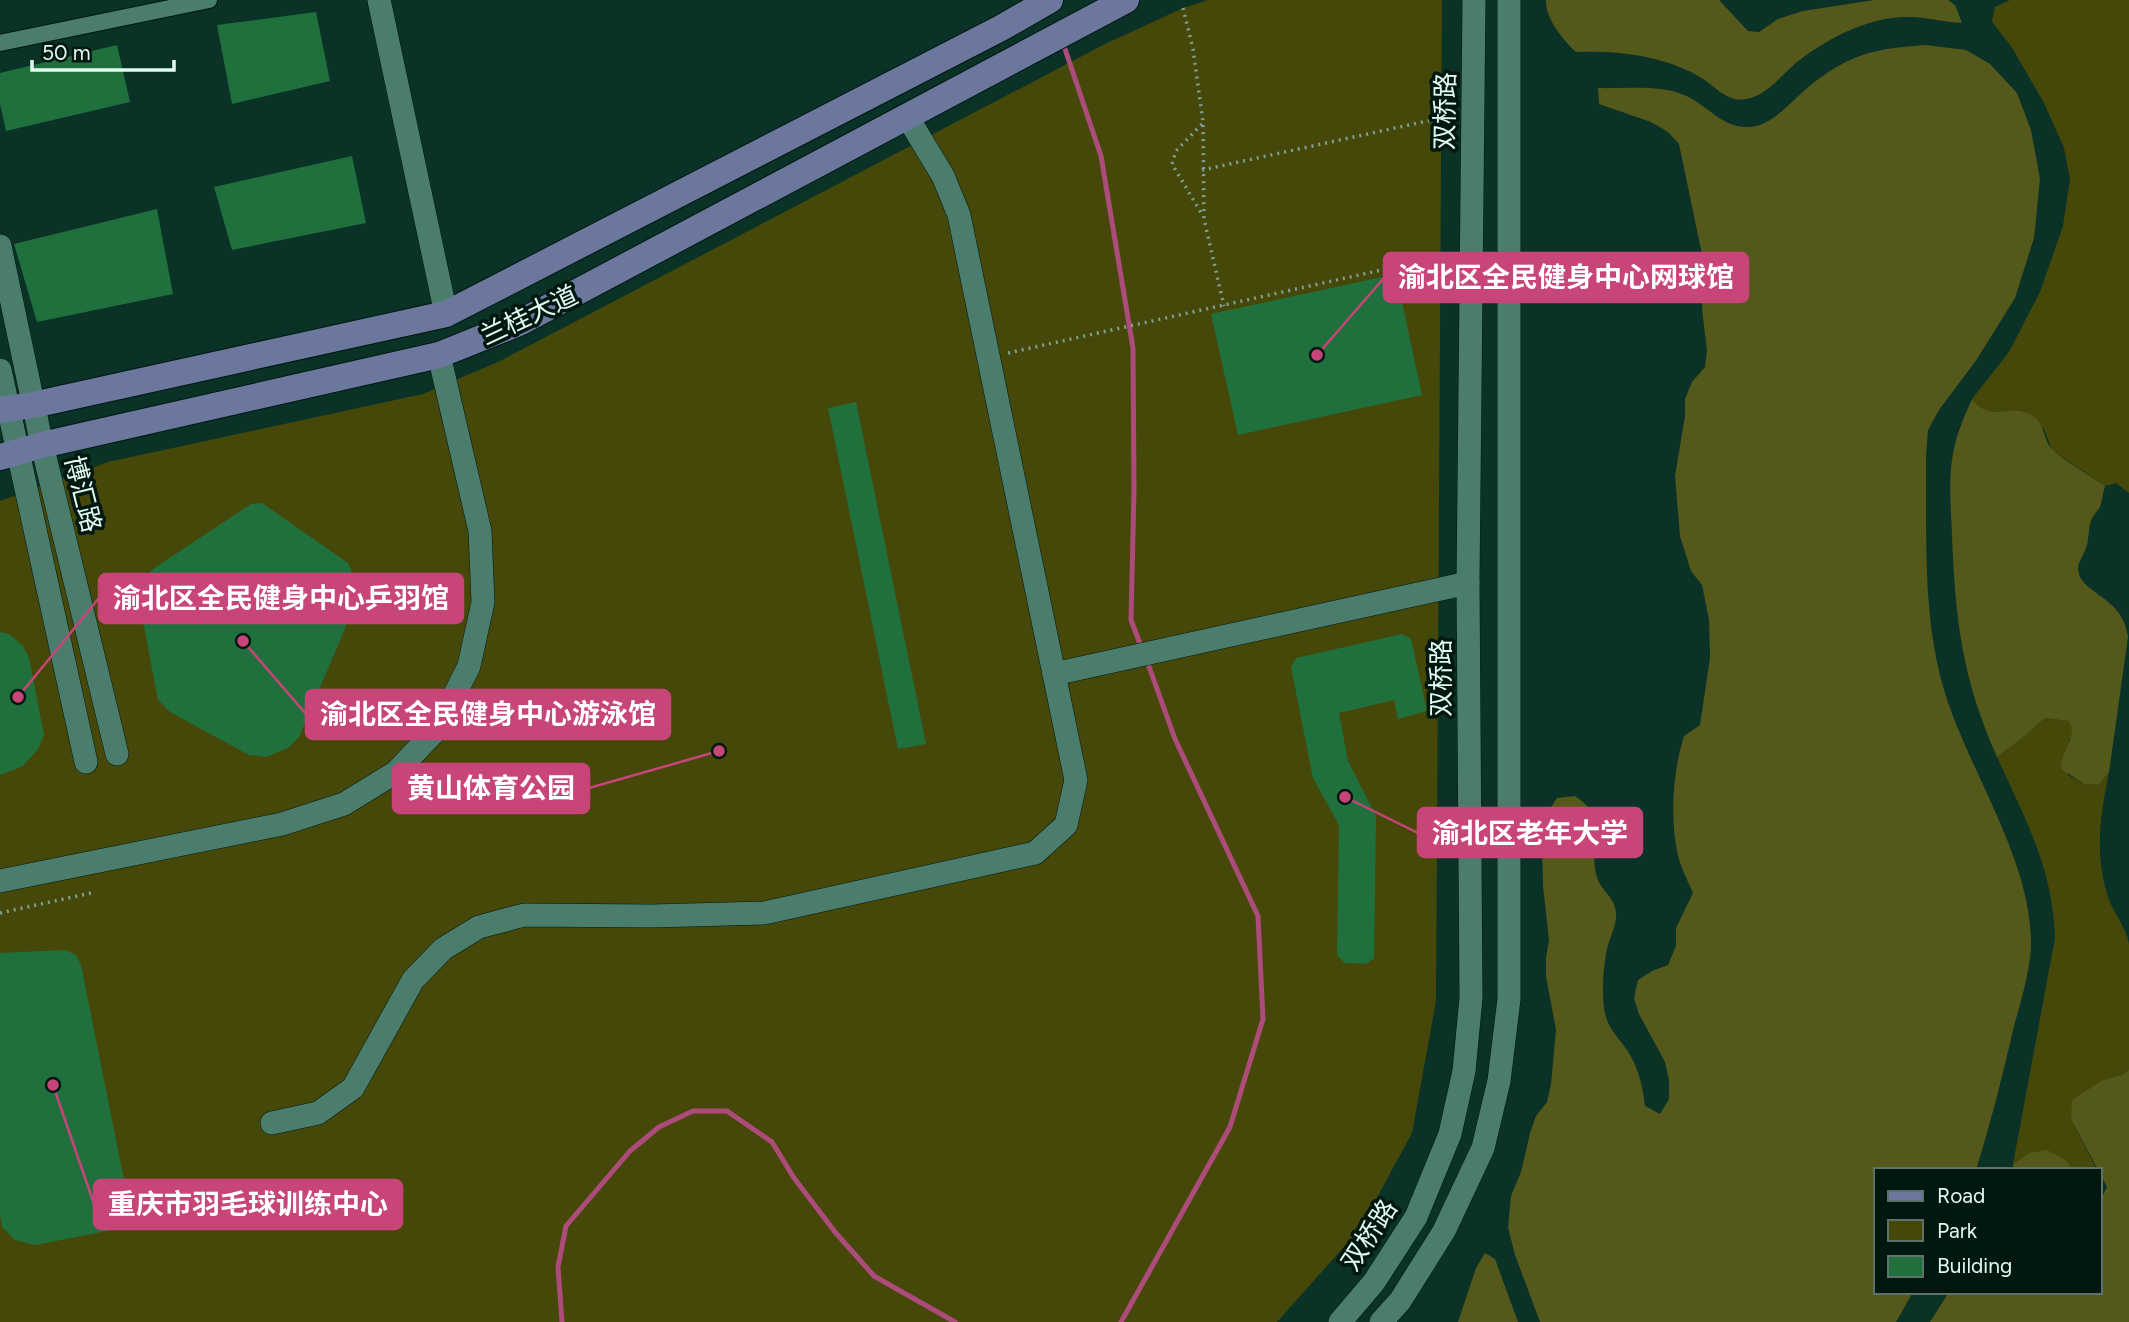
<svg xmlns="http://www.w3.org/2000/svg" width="2129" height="1322" font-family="Figtree,'Noto Sans SC',sans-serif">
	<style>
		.green { fill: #464809 }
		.forest { fill: #55581b }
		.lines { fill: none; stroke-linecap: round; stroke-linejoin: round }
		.stream { stroke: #ad4c7b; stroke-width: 5 }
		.building { fill: #20703e }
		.street-casing { stroke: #001811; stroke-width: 18 }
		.secondary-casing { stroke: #001811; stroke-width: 24 }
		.primary-casing { stroke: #001811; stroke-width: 28 }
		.path { stroke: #80a096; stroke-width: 3.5; stroke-dasharray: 2 5; stroke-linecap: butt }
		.street { stroke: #4b7d6d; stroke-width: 16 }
		.secondary { stroke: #4b7d6d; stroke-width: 23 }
		.primary { stroke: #6c779e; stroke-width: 26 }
		.labels { text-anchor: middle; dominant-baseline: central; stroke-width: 7; stroke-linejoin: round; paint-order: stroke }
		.street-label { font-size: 26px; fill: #e1fbf1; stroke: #031711 }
		.leader { fill: none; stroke: #c84579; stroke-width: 2.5 }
		.callout-dot { fill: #c84579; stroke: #031711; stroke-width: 2.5 }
		.callout { fill: #c84579; stroke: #c84579; stroke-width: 2.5 }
		.callout-label { font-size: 28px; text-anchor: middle; font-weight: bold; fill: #fff }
	</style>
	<rect width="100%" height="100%" fill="#0a3227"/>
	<g class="green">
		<polygon points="1208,0 1442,0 1436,1001 1412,1133 1360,1229 1277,1322 0,1322 0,501 108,462 423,394 500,361 1105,44 1183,8"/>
		<polygon points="2010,0 2129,0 2129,493 2116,483 2105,486 2052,450 2044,429 2014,411 1989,412 1977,407 1972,399 2009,352 2040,292 2063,226 2070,179 2064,148 2044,103 2011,46 1992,22 1995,7"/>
		<path d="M2045 718 2068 721 2073 726 2074 734 2069 740 2068 775 2084 784 2099 785 2109 772C2100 816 2094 856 2109 900 2114 912 2128 932 2129 944 2129 985 2129 1028 2129 1069L2124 1074 2103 1080 2071 1119 2097 1170H2073L2066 1160 2029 1153 2013 1164 2055 938C2053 868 2025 819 1997 757L2021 739Z"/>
	</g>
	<g class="forest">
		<path d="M1546 0H1719L1748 31 1759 32 1778 19 1803 11 1874 0H1948L1955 5 1962 23C1944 22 1926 17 1909 17 1871 16 1830 37 1801 59 1784 71 1768 96 1746 99 1727 103 1714 85 1700 77 1662 55 1618 51 1576 52 1563 40 1545 18 1546 0Z"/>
		<path d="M1926 45 1966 50 1990 64 2017 93 2031 130 2040 179 2034 238 2015 298 1977 359 1939 410 1928 430 1926 456C1927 541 1921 627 1950 708 1976 781 2031 864 2031 943 2031 968 2021 1001 2014 1026 2003 1074 1991 1122 1976 1170H1875V1292H1913L1896 1322H1540L1515 1255 1508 1227 1511 1196 1521 1172 1530 1133 1536 1116 1547 1102 1551 1084 1556 1030 1546 976V958L1549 940 1543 886 1542 847 1543 829 1548 812 1557 798 1575 796C1580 800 1588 805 1591 811 1600 833 1589 858 1598 880 1603 892 1615 898 1616 913 1617 925 1610 937 1607 949 1603 967 1602 990 1604 1008 1606 1026 1617 1036 1627 1050 1638 1066 1643 1087 1645 1106L1660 1114 1669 1099V1080L1665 1062 1639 1014 1634 998 1638 980 1652 971 1668 965 1676 946V928L1693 893C1687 879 1680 866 1677 851 1670 815 1673 771 1684 736L1700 725 1710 658 1709 620 1702 585 1691 571 1680 536 1675 476 1685 416V399L1692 382 1705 367 1707 350 1702 309 1704 264 1679 144 1668 132 1651 122 1599 104 1598 88C1625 89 1659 84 1684 95 1709 105 1725 133 1756 126 1777 121 1795 97 1812 84 1854 52 1875 49 1926 45Z"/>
		<path d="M1972 399C1989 422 2006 405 2027 413 2045 419 2042 436 2051 448 2056 455 2095 479 2105 486 2103 492 2102 501 2100 507 2097 512 2093 515 2091 521 2088 530 2089 540 2086 548 2084 555 2078 561 2078 569 2080 595 2123 595 2128 637L2109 772 2099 785 2084 784 2061 769C2060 752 2080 734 2068 721L2045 718 2021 739 1997 757C1962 678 1955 619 1952 534 1951 508 1948 480 1953 454 1956 435 1964 417 1972 399Z"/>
		<polygon points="2129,1069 2129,1322 1930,1322 1949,1292 2099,1292 2099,1203 2107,1187 2071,1119 2072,1100 2103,1080 2124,1074"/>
		<polygon points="2047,1150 2066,1160 2073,1170 2013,1170 2013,1164 2029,1153"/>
		<polygon points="1485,1253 1495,1259 1518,1322 1458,1322 1476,1268"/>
	</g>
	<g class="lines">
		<g class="stream">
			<polyline points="1063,43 1101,156 1133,348 1134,490 1131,620 1142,649"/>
			<polyline points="562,1322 558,1267 566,1226 630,1151 659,1127 693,1111 727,1111 772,1142 794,1178 835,1232 874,1276 955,1322"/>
			<polyline points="1121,1322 1230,1127 1263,1019 1258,916 1175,739 1147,661"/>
		</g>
	</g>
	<g class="building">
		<polygon points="316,12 330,81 232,104 217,25"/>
		<polygon points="117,45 130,102 6,131 0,104 0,73"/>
		<polygon points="352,156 366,223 232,250 214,187"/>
		<polygon points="157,209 173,294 37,322 14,244"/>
		<polygon points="1396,274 1422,395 1238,435 1211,314"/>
		<polygon points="856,402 926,744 898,749 828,408"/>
		<polygon points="262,503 348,563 355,579 358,598 299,737 288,748 266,757 249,755 170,712 158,700 138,595 141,583 153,569 251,504"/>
		<polygon points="0,632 9,634 23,646 29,658 44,735 38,749 23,766 0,775"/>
		<polygon points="1402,634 1411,639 1427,711 1398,719 1394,700 1339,713 1348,761 1376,816 1374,958 1366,964 1345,963 1337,955 1339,825 1313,778 1291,667 1296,658"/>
		<polygon points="65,950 76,955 81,965 129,1205 126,1220 112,1230 35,1245 15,1240 2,1227 0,1215 0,953"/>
	</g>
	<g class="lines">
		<defs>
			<polyline id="street" points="0,43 209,0"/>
			<g id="secondary">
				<polyline points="379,0 446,314"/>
				<polyline points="0,246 42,445 117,754"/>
				<polyline points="0,370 86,762"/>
				<polyline points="1054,674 1468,583"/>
				<polyline points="0,881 282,824 344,804 396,772 438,728 469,666 483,602 480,531 439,355"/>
				<polyline points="272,1123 318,1113 353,1088 413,980 443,949 479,927 524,915 652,916 764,913 1035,853 1066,825 1076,780 959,215 943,176 908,118"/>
				<polyline points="1340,1322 1374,1282 1416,1217 1450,1134 1464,1071 1471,998 1468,583 1474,0"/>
				<polyline points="1381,1322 1400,1301 1444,1231 1483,1148 1499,1081 1509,999 1509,0"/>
			</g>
			<g id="primary">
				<polyline points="0,410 33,405 446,314 1001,28 1050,0"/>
				<polyline points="0,457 42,445 439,355 519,323 1126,0"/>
			</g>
		</defs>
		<use href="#street" class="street-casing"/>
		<use href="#secondary" class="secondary-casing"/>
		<use href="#primary" class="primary-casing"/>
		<g class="path">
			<polyline points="1183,8 1193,49 1203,122 1204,219 1224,306"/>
			<polyline points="1202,124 1176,151 1172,164 1203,216"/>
			<polyline points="1202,170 1441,118"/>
			<polyline points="1008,353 1440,257"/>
			<polyline points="0,913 91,893"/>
		</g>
		<use href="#street" class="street"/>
		<use href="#secondary" class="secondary"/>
		<use href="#primary" class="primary"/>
	</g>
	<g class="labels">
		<g class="street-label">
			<text transform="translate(1445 111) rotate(-89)">双桥路</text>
			<text transform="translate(529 315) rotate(-25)">兰桂大道</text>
			<text transform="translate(83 494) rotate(76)">博汇路</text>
			<text transform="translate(1441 678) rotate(-90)">双桥路</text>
			<text transform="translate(1369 1235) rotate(-57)">双桥路</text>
		</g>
	</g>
	<path class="leader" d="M1317 355L1384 278M18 697L99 598M243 641L306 714M719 751L589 788M1345 797L1418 833M53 1085L94 1204"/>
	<g class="callout-dot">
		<circle cx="1317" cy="355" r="7"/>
		<circle cx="18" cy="697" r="7"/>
		<circle cx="243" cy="641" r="7"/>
		<circle cx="719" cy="751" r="7"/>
		<circle cx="1345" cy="797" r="7"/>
		<circle cx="53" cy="1085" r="7"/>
	</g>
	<g class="callout">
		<rect x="1384" y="253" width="364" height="49" rx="7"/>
		<rect x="99" y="574" width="364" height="49" rx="7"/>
		<rect x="306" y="690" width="364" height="49" rx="7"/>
		<rect x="393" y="764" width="196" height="49" rx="7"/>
		<rect x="1418" y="808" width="224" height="49" rx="7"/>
		<rect x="94" y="1180" width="308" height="49" rx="7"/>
	</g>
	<g class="callout-label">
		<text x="1566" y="287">渝北区全民健身中心网球馆</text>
		<text x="281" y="608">渝北区全民健身中心乒羽馆</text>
		<text x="488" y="724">渝北区全民健身中心游泳馆</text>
		<text x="491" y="798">黄山体育公园</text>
		<text x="1530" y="843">渝北区老年大学</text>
		<text x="248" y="1214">重庆市羽毛球训练中心</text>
	</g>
	<rect x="1874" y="1168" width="228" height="126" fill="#031711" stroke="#5c726b" stroke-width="2"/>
	<rect x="1888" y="1191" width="35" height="10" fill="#6c779e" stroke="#5c726b" stroke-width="2"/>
	<text x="1937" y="1203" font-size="21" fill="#e1fbf1">Road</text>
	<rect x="1888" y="1220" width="35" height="21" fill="#464809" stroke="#5c726b" stroke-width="2"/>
	<text x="1937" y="1238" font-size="21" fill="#e1fbf1">Park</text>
	<rect x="1888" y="1256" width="35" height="21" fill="#20703e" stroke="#5c726b" stroke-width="2"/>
	<text x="1937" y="1273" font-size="21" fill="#e1fbf1">Building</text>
	<path d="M32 60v10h142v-10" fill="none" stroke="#e1fbf1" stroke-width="3.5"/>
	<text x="42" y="60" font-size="21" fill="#e1fbf1" stroke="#031711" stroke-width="5" paint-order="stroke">50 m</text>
</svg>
